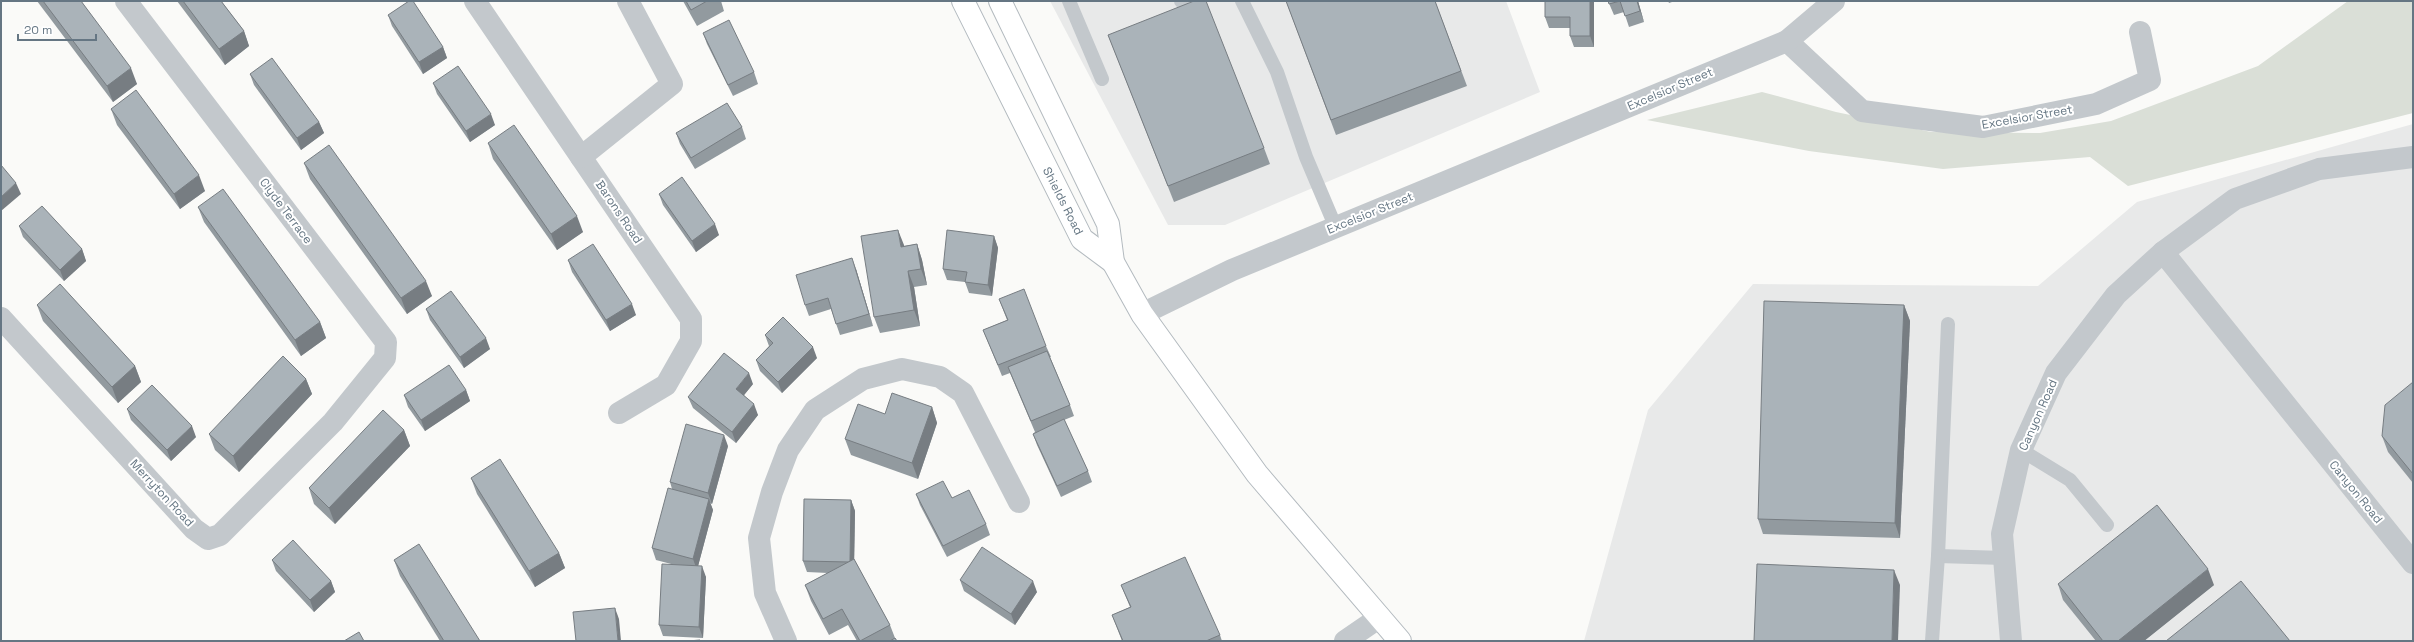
<svg xmlns="http://www.w3.org/2000/svg" width="2414" height="642" font-family="'Space Grotesk',sans-serif">
	<style>
		.built { fill: #e8e9e9 }
		.green { fill: #dadfd7 }
		.lines { fill: none; stroke-linecap: round; stroke-linejoin: round }
		.secondary-casing { stroke: #b3babf; stroke-width: 24 }
		.service { stroke: #c3c8cc; stroke-width: 14 }
		.minor { stroke: #c3c8cc; stroke-width: 22 }
		.tertiary { stroke: #c3c8cc; stroke-width: 22 }
		.secondary { stroke: #fff; stroke-width: 22 }
		.wall { fill: #929a9f }
		.shaded-wall { fill: #777d82 }
		.building { fill: #aab3b9; stroke: #777d82 }
		.labels { text-anchor: middle; dominant-baseline: central; stroke-width: 4; stroke-linejoin: round; paint-order: stroke }
		.street-label { font-size: 12px; fill: #657683; stroke: #fff }
	</style>
	<rect width="100%" height="100%" fill="#fafaf8"/>
	<g class="built">
		<polygon points="1050,1 1506,1 1540,92 1225,225 1168,225"/>
		<polygon points="2413,124 2413,641 1584,641 1648,410 1753,284 2038,286 2137,202"/>
	</g>
	<polygon class="green" points="2348,1 2413,1 2413,113 2128,186 2090,157 1943,169 1809,151 1647,120 1762,92 1836,112 1931,132 2040,133 2111,121 2258,66"/>
	<g class="lines">
		<defs>
			<g id="secondary">
				<polyline points="963,1 1082,239 1113,262"/>
				<polyline points="1000,1 1108,224 1113,262 1142,314 1257,474 1400,641"/>
			</g>
		</defs>
		<use href="#secondary" class="secondary-casing"/>
		<g class="service">
			<polyline points="1069,1 1102,79"/>
			<polyline points="1181,1 1182,2"/>
			<polyline points="1242,1 1277,72 1306,157 1336,228"/>
			<polyline points="1948,324 1938,556 2004,558"/>
			<polyline points="2021,450 2070,480 2107,525"/>
			<polyline points="1932,641 1938,556"/>
		</g>
		<g class="minor">
			<polyline points="475,1 691,319 691,341 666,385 619,413"/>
			<polyline points="1787,41 1862,111 1983,127 2096,104 2150,80 2140,32"/>
			<polyline points="581,157 672,84 628,1"/>
			<polyline points="2163,252 2413,563"/>
			<polyline points="1,318 194,529 208,539 220,535 333,422 385,358 386,342 126,1"/>
			<polyline points="786,641 765,593 759,538 772,492 788,450 815,410 863,379 902,369 940,377 963,393 1019,502"/>
			<polyline points="1345,641 1380,617"/>
			<polyline points="2011,641 2002,534 2021,450 2056,373 2116,295 2163,252 2235,199 2319,169 2413,157"/>
		</g>
		<polyline class="tertiary" points="1142,314 1232,270 1787,41 1834,1"/>
		<use href="#secondary" class="secondary"/>
	</g>
	<g class="wall">
		<polygon points="37,1 81,1 137,84 113,102"/>
		<polygon points="177,1 221,1 244,31 249,46 225,65"/>
		<polygon points="683,1 721,1 724,11 697,26"/>
		<polygon points="1286,1 1435,1 1467,86 1336,135"/>
		<polygon points="1594,1 1594,47 1574,47 1570,36 1570,28 1549,28 1545,17"/>
		<polygon points="1608,1 1638,1 1644,22 1629,27 1624,12 1614,15"/>
		<polygon points="1668,1 1675,1 1669,3"/>
		<polygon points="388,15 443,47 447,58 423,74 392,26"/>
		<polygon points="703,33 754,72 758,84 733,96 707,44"/>
		<polygon points="1108,35 1264,148 1270,164 1174,202"/>
		<polygon points="250,74 319,122 324,133 301,150 254,85"/>
		<polygon points="433,83 495,125 470,142 437,94"/>
		<polygon points="111,109 205,191 180,209 117,125"/>
		<polygon points="742,127 746,139 695,169 680,144 676,133"/>
		<polygon points="488,143 583,232 557,250 493,159"/>
		<polygon points="304,163 432,296 407,314 310,179"/>
		<polygon points="659,194 719,235 696,252 663,205"/>
		<polygon points="198,207 320,322 326,338 301,356 204,222"/>
		<polygon points="19,226 82,249 86,261 64,281 23,237"/>
		<polygon points="994,236 998,248 992,296 969,293 965,282 947,280 943,269"/>
		<polygon points="917,244 922,260 927,285 914,287 920,326 880,333 874,317 904,246"/>
		<polygon points="568,260 636,315 610,331 572,272"/>
		<polygon points="856,269 873,326 840,335 831,309 809,316 805,305"/>
		<polygon points="999,299 1046,346 1051,357 1050,357 1070,405 1074,416 1064,420 1088,471 1092,482 1061,497 1037,445 1033,434 1035,432 1010,373 1002,376 983,330 1007,320"/>
		<polygon points="37,305 135,366 141,382 118,403 43,321"/>
		<polygon points="1904,305 1910,321 1900,538 1763,534 1758,519"/>
		<polygon points="426,309 490,349 464,368 430,320"/>
		<polygon points="765,335 817,358 782,393 760,371 756,360 769,346"/>
		<polygon points="306,379 312,394 239,472 215,450 209,434"/>
		<polygon points="2413,382 2413,483 2388,452 2382,436"/>
		<polygon points="753,384 744,395 758,415 736,443 693,408 688,397"/>
		<polygon points="466,390 470,401 425,431 408,407 404,395"/>
		<polygon points="932,407 937,423 918,479 851,455 845,439 885,414"/>
		<polygon points="127,409 196,437 171,461 131,420"/>
		<polygon points="404,430 410,446 335,524 314,504 309,488"/>
		<polygon points="728,446 712,504 710,503 713,510 698,566 706,577 703,638 663,636 659,625 675,565 656,560 652,548 672,489 670,482"/>
		<polygon points="471,478 559,553 565,568 535,587 477,494"/>
		<polygon points="916,494 952,498 986,524 990,535 947,557 920,505"/>
		<polygon points="851,500 855,511 854,559 890,625 895,638 897,641 857,641 848,625 829,635 811,601 805,585 828,573 807,572 803,561"/>
		<polygon points="272,560 331,581 335,592 314,612 276,571"/>
		<polygon points="394,560 480,641 440,641 400,576"/>
		<polygon points="960,580 1037,592 1015,625 964,591"/>
		<polygon points="2058,584 2214,585 2144,641 2096,641 2063,600"/>
		<polygon points="1121,585 1220,635 1222,641 1122,641 1112,615 1130,607"/>
	</g>
	<g class="shaded-wall">
		<polygon points="1590,1 1594,1 1594,47 1590,36"/>
		<polygon points="1637,1 1638,1 1644,22 1640,11"/>
		<polygon points="244,31 249,46 225,65 219,49"/>
		<polygon points="443,47 447,58 423,74 419,62"/>
		<polygon points="131,68 137,84 113,102 107,86"/>
		<polygon points="491,114 495,125 470,142 466,131"/>
		<polygon points="319,122 324,133 301,150 297,138"/>
		<polygon points="199,175 205,191 180,209 174,194"/>
		<polygon points="16,183 21,194 1,211 1,197"/>
		<polygon points="577,216 583,232 557,250 551,234"/>
		<polygon points="715,224 719,235 696,252 692,241"/>
		<polygon points="898,230 904,245 907,263 901,247"/>
		<polygon points="994,236 998,248 992,296 988,285"/>
		<polygon points="917,244 922,260 927,285 921,269"/>
		<polygon points="82,249 86,261 64,281 60,270"/>
		<polygon points="852,258 856,269 873,326 869,314"/>
		<polygon points="908,271 914,287 920,326 914,310"/>
		<polygon points="426,281 432,296 407,314 401,298"/>
		<polygon points="632,304 636,315 610,331 606,320"/>
		<polygon points="1904,305 1910,321 1900,538 1895,523"/>
		<polygon points="320,322 326,338 301,356 295,340"/>
		<polygon points="486,338 490,349 464,368 460,357"/>
		<polygon points="813,347 817,358 782,393 778,382"/>
		<polygon points="135,366 141,382 118,403 112,387"/>
		<polygon points="749,373 753,384 740,400 736,389"/>
		<polygon points="306,379 312,394 239,472 233,456"/>
		<polygon points="466,390 470,401 425,431 421,420"/>
		<polygon points="754,404 758,415 736,443 732,432"/>
		<polygon points="932,407 937,423 918,479 912,463"/>
		<polygon points="192,426 196,437 171,461 167,450"/>
		<polygon points="404,430 410,446 335,524 329,508"/>
		<polygon points="724,435 728,446 712,504 708,493"/>
		<polygon points="709,499 713,510 697,570 693,559"/>
		<polygon points="851,500 855,511 854,573 850,562"/>
		<polygon points="559,553 565,568 535,587 529,571"/>
		<polygon points="702,566 706,577 703,638 699,627"/>
		<polygon points="2208,569 2214,585 2144,641 2118,641"/>
		<polygon points="1894,570 1900,585 1898,641 1892,641"/>
		<polygon points="331,581 335,592 314,612 310,600"/>
		<polygon points="1033,581 1037,592 1015,625 1011,614"/>
		<polygon points="615,608 619,619 621,641 618,641"/>
	</g>
	<g class="building">
		<polygon points="43,1 81,1 131,68 107,86"/>
		<polygon points="183,1 221,1 244,31 219,49"/>
		<polygon points="409,1 413,1 443,47 419,62 388,15"/>
		<polygon points="686,1 707,1 691,10"/>
		<polygon points="1194,1 1206,1 1264,148 1168,186 1108,35"/>
		<polygon points="1286,1 1435,1 1461,71 1331,120"/>
		<polygon points="1545,1 1590,1 1590,36 1570,36 1570,17 1545,17"/>
		<polygon points="1608,1 1620,1 1609,4"/>
		<polygon points="1620,1 1637,1 1640,11 1625,16"/>
		<polygon points="729,20 754,72 728,85 703,33"/>
		<polygon points="272,58 319,122 297,138 250,74"/>
		<polygon points="458,66 491,114 466,131 433,83"/>
		<polygon points="136,90 199,175 174,194 111,109"/>
		<polygon points="727,103 742,127 691,158 676,133"/>
		<polygon points="514,125 577,216 551,234 488,143"/>
		<polygon points="329,145 426,281 401,298 304,163"/>
		<polygon points="1,165 16,183 1,197"/>
		<polygon points="682,177 715,224 692,241 659,194"/>
		<polygon points="223,189 320,322 295,340 198,207"/>
		<polygon points="42,206 82,249 60,270 19,226"/>
		<polygon points="898,230 901,247 917,244 921,269 908,271 914,310 874,317 861,236"/>
		<polygon points="947,230 994,236 988,285 965,282 967,272 943,269"/>
		<polygon points="593,244 632,304 606,320 568,260"/>
		<polygon points="852,258 869,314 836,324 828,298 805,305 796,275"/>
		<polygon points="60,284 135,366 112,387 37,305"/>
		<polygon points="1024,289 1046,346 998,365 983,330 1008,320 999,299"/>
		<polygon points="451,291 486,338 460,357 426,309"/>
		<polygon points="1764,301 1904,305 1895,523 1758,519"/>
		<polygon points="783,317 813,347 778,382 756,360 773,343 765,335"/>
		<polygon points="1047,351 1070,405 1031,421 1008,367"/>
		<polygon points="724,353 749,373 736,389 754,404 732,432 688,397"/>
		<polygon points="283,356 306,379 233,456 209,434"/>
		<polygon points="449,365 466,390 421,420 404,395"/>
		<polygon points="2413,382 2413,474 2382,436 2385,405"/>
		<polygon points="152,385 192,426 167,450 127,409"/>
		<polygon points="892,393 932,407 912,463 845,439 858,404 885,414"/>
		<polygon points="383,410 404,430 329,508 309,488"/>
		<polygon points="1064,419 1088,471 1057,486 1033,434"/>
		<polygon points="686,424 724,435 708,493 670,482"/>
		<polygon points="500,459 559,553 529,571 471,478"/>
		<polygon points="943,481 952,498 969,490 986,524 943,546 916,494"/>
		<polygon points="668,488 709,499 693,559 652,548"/>
		<polygon points="804,499 851,500 850,561 849,562 803,561"/>
		<polygon points="2157,505 2208,569 2118,641 2103,641 2058,584"/>
		<polygon points="293,540 331,581 310,600 272,560"/>
		<polygon points="419,544 480,641 444,641 394,560"/>
		<polygon points="982,547 1033,581 1011,614 960,580"/>
		<polygon points="1185,557 1220,635 1206,641 1123,641 1112,615 1131,607 1121,585"/>
		<polygon points="854,559 890,625 860,641 842,609 823,619 805,585"/>
		<polygon points="662,564 702,566 699,627 659,625"/>
		<polygon points="1757,564 1894,570 1892,641 1754,641"/>
		<polygon points="2241,581 2290,641 2166,641"/>
		<polygon points="615,608 618,641 576,641 573,612"/>
		<polygon points="359,632 364,641 344,641"/>
		<polygon points="895,638 897,641 890,641"/>
		<polygon points="700,640 700,641 688,641"/>
	</g>
	<g class="labels">
		<g class="street-label">
			<text transform="translate(1670 89) rotate(-23)">Excelsior Street</text>
			<text transform="translate(2027 117) rotate(-10)">Excelsior Street</text>
			<text transform="translate(1063 201) rotate(63)">Shields Road</text>
			<text transform="translate(286 211) rotate(53)">Clyde Terrace</text>
			<text transform="translate(619 212) rotate(56)">Barons Road</text>
			<text transform="translate(1370 213) rotate(-22)">Excelsior Street</text>
			<text transform="translate(2038 415) rotate(-66)">Canyon Road</text>
			<text transform="translate(2356 492) rotate(51)">Canyon Road</text>
			<text transform="translate(162 493) rotate(47)">Merryton Road</text>
		</g>
	</g>
	<rect width="2414" height="642" fill="none" stroke="#657683" stroke-width="4"/>
	<path d="M18 34v6h78v-6" fill="none" stroke="#657683" stroke-width="2"/>
	<text x="24" y="34" font-size="12" fill="#657683" stroke="#ffffff" stroke-width="3" paint-order="stroke">20 m</text>
</svg>
